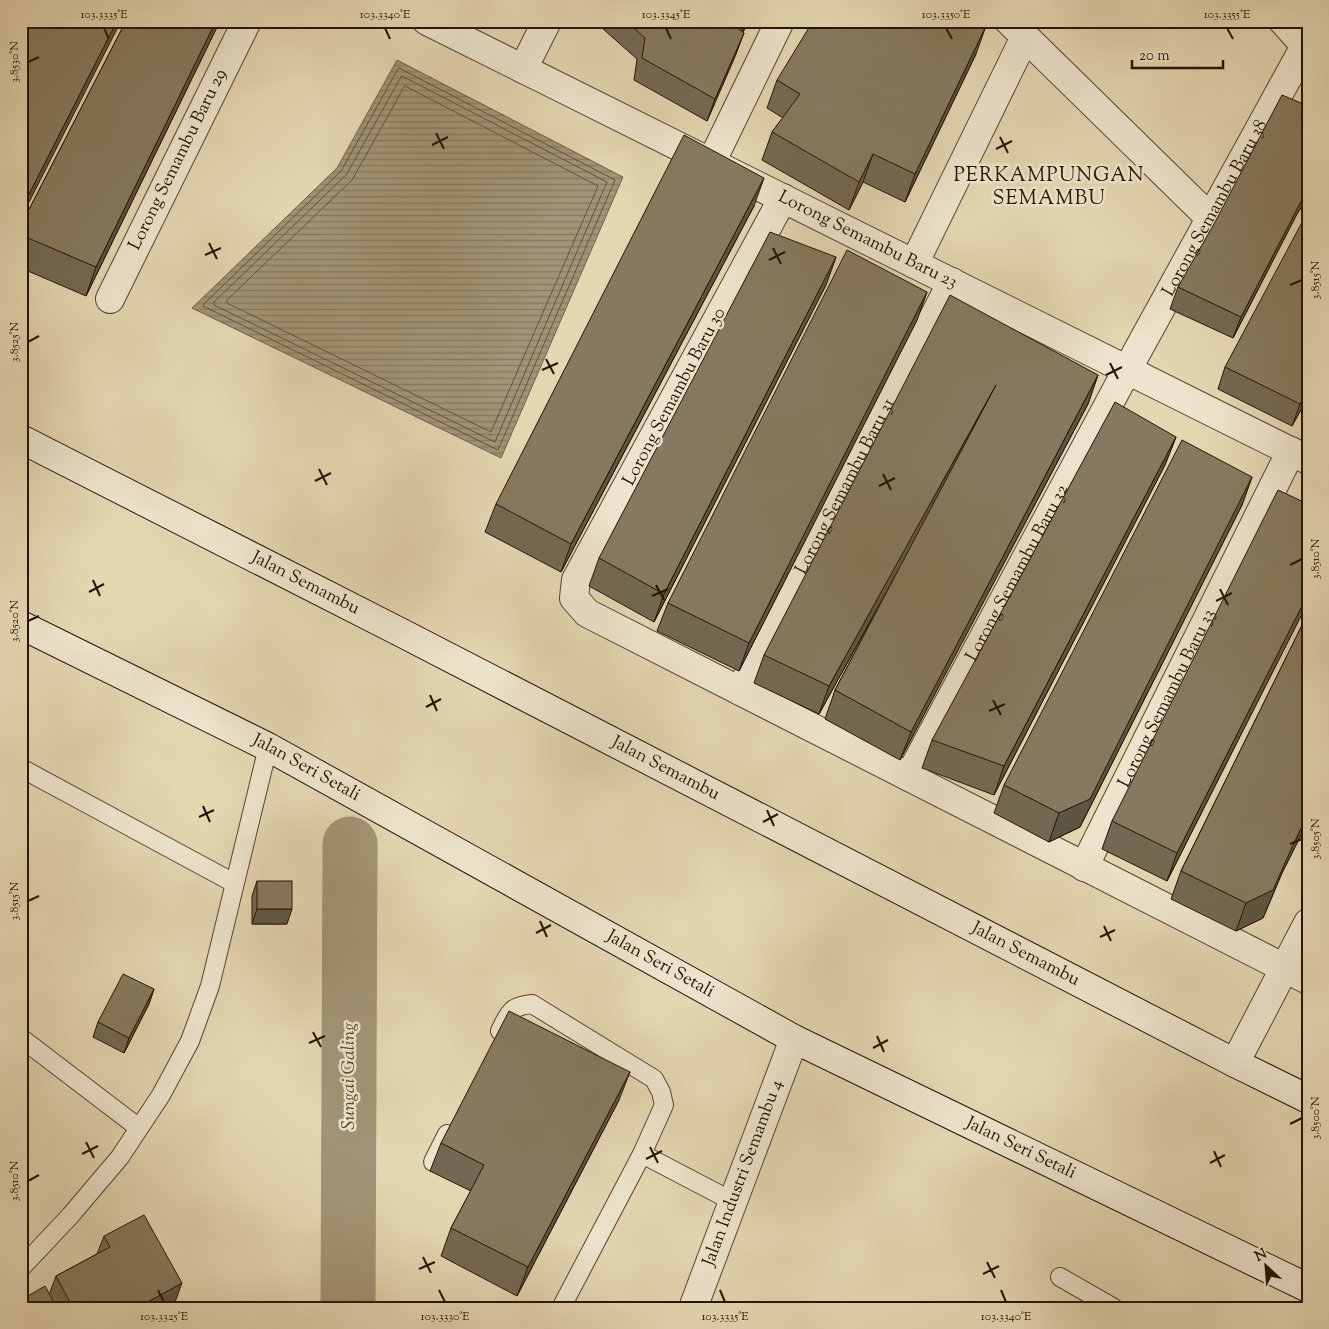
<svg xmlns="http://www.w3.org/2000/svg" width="1329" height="1329" font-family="'Sorts Mill Goudy',serif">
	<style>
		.water { fill: url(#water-rules); stroke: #6f6149 }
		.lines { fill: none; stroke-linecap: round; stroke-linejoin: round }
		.shore { stroke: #62543e; stroke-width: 1 }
		.river { stroke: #a39477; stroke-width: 55 }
		.lane-casing { stroke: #534530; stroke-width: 20 }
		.street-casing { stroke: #534530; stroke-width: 30 }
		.secondary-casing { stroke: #221505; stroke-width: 30 }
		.lane { stroke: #eee4cd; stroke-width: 18 }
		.street { stroke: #eee4cd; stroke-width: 28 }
		.secondary { stroke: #eee4cd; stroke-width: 28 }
		.wall { fill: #746852; stroke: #221505 }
		.shaded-wall { fill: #5e5542; stroke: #221505 }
		.building { fill: #87795f; stroke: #221505 }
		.ticks { fill: none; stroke: #221505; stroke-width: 2 }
		.labels { text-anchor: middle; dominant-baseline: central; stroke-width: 5; stroke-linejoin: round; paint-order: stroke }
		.street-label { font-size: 18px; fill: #221505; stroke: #eee4cd }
		.water-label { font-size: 19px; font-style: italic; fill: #564833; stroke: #eee4cd }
		.quarter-label { font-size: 20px; letter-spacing: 1px; fill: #221505; stroke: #eee4cd }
		.neatline { fill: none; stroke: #221505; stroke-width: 2 }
		.ticks-label { font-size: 12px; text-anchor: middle; fill: #221505 }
	</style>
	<defs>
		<pattern id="water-rules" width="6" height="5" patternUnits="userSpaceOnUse" patternTransform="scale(1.25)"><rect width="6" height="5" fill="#a39477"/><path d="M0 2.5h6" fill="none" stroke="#847860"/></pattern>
	</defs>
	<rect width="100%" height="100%" fill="#e5d6b2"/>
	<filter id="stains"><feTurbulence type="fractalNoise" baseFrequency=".004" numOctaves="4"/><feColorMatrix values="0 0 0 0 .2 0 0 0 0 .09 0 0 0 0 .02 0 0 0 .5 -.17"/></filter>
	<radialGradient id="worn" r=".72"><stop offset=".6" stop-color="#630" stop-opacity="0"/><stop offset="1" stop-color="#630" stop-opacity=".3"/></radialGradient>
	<polygon class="water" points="397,60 623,177 501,458 192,308 337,168"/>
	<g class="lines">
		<g class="shore">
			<polygon points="399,68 615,180 498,450 203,306 204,304 341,171"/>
			<polygon points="402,76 607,182 495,442 214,305 214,302 346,175"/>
			<polygon points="405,86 598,186 491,432 227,303 227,300 352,180"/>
		</g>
		<polyline class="river" points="348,1308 350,844"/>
		<defs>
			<g id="lane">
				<polyline points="21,768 234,883"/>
				<path d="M500 1031C509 1013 510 1006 532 1004L654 1079 661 1092 664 1105 642 1154 732 1201"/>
				<polyline points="21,1038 139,1128"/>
				<polyline points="433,1162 447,1134"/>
				<polyline points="21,1268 70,1216 120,1157 161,1095 190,1041 210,986 268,747"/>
				<polyline points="1060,1277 1114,1308"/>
				<polyline points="561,1308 642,1154"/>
			</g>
			<g id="street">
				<path id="s1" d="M427 21 1308 460"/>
				<polyline points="1009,21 1210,218"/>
				<polyline points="1283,21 1308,49"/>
				<polyline points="21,24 23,21"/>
				<polyline points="523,69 547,21"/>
				<polyline points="711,163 780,21"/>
				<polyline points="783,198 576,580 574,598 587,613 1308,980"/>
				<polyline points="914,264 1025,37"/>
				<path id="s2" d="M110 299 247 21"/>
				<path id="s3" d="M740 691 952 282"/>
				<path id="s4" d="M909 777 1127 370 1305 46"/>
				<path id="s5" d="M1084 867 1291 451"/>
				<polyline points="1235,1063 1308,923"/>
				<path id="s6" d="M693 1308 794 1039"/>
			</g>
			<g id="secondary">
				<path id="s7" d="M21 439 400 632 1235 1063 1308 1099"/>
				<path id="s8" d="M21 625 268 747 794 1039 1308 1288"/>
			</g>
		</defs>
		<use href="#lane" class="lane-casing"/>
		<use href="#street" class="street-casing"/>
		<use href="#secondary" class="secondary-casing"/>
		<use href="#lane" class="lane"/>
		<use href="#street" class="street"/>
		<use href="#secondary" class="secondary"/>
	</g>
	<g class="wall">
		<polygon points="126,21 220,21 86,296 21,268 21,225"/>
		<polygon points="594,21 749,21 743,32 736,54 707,121 634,80 637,59"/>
		<polygon points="976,54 905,202 863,182 849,210 762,160 772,132 783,118 767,108 777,80"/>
		<polygon points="1308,106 1308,197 1297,214 1233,338 1170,309 1178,287"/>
		<polygon points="754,206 561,572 485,532 496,504"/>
		<polygon points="836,257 826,285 654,622 589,586 599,558"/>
		<polygon points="927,292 917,320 739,671 657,631 668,603"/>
		<polygon points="1225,367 1308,397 1292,426 1218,389"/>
		<polygon points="1098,375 1088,404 900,760 825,719 835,690 884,597 819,714 754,683 764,655"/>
		<polygon points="1176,437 1165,465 994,795 922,768 932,740"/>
		<polygon points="1252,477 1242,505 1080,827 1049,842 994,813 1004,785"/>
		<polygon points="1308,504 1308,602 1167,881 1102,849 1112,821"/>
		<polygon points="1308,613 1308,821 1282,873 1263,918 1236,931 1171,899 1181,871"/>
		<polygon points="257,881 287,924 252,924 252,896"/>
		<polygon points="154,989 149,1004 124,1053 93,1037 98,1022"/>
		<polygon points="619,1100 517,1296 441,1256 451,1228 471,1191 430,1171 441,1143"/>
		<polygon points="104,1236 174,1305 169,1308 21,1308 49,1295 56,1276 97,1254"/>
	</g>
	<g class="shaded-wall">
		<polygon points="117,21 121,21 21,218 21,210"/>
		<polygon points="216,21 220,21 86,296 96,267"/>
		<polygon points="746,21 749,21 739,39"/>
		<polygon points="986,26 976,54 905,202 915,174"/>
		<polygon points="744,33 736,54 707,121 715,99"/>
		<polygon points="873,154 863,182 849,210 859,182"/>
		<polygon points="764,178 754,206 561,572 571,544"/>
		<polygon points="1308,188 1308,197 1297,214 1233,338 1241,317"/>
		<polygon points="836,257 826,285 654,622 664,594"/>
		<polygon points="927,292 917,320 739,671 749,643"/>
		<polygon points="1098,375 1088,404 900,760 911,732"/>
		<polygon points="996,385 985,413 819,714 829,686"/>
		<polygon points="1308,390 1308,397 1292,426 1300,404"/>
		<polygon points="1176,437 1165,465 994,795 1004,766"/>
		<polygon points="1252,477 1242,505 1080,827 1049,842 1059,813"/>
		<polygon points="1308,594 1308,602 1167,881 1177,853"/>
		<polygon points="1308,814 1308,821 1282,873 1263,918 1236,931 1246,903 1293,845"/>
		<polygon points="257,909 292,909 287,924 252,924"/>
		<polygon points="154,989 149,1004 124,1053 129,1038"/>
		<polygon points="630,1072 619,1100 517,1296 528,1267"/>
		<polygon points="182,1283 174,1305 169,1308 137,1308"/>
	</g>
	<g class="building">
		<polygon points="29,21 117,21 21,210 21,37"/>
		<polygon points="126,21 216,21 96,267 21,235 21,225"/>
		<polygon points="626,21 728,21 744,33 715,99 642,58 645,38"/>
		<polygon points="813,21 979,21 986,26 915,174 873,154 859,182 772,132 800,94 777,80"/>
		<polygon points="1282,95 1308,106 1308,188 1241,317 1178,287 1215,222"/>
		<polygon points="684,135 764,178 571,544 496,504"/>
		<polygon points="1308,211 1308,390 1300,404 1225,367"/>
		<polygon points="770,232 836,257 664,594 599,558"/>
		<polygon points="847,250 927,292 749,643 668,603"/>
		<polygon points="950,295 1098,375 911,732 835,690 996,385 829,686 764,655"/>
		<polygon points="1115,402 1176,437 1004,766 932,740"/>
		<polygon points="1182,440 1252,477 1090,799 1059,813 1004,785"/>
		<polygon points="1278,490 1308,504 1308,594 1177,853 1112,821"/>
		<polygon points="1308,613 1308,814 1293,845 1273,890 1246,903 1181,871"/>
		<rect x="257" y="881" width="35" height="28"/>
		<polygon points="123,974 154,989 129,1038 98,1022"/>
		<polygon points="509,1011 630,1072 528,1267 451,1228 484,1165 441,1143"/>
		<polygon points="144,1215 182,1283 137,1308 73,1308 56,1276 110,1247 104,1236"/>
		<polygon points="45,1286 57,1308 21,1308 21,1300"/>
		<polygon points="195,1301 201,1308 185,1308"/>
	</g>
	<path class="ticks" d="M104 28 109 39M385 28 390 39M666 28 671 39M946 28 952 39M1227 28 1233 39M28 62 39 57M436 133 444 149M1000 137 1008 153M432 145 448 137M996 149 1012 141M209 243 217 259M773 248 781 264M205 255 221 248M769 260 785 252M1290 285 1302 280M28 342 39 336M546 359 554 374M1110 363 1118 379M542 370 558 363M1106 375 1122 367M319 469 327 485M883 474 891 490M315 481 331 473M879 486 895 478M1290 565 1302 559M93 580 100 596M656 585 664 600M1220 589 1228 605M89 592 104 584M652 596 668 589M1216 601 1232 593M28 621 39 616M430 695 437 711M993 700 1001 715M426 707 441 699M989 711 1005 704M203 806 210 822M767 810 774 826M199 817 214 810M763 822 778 814M1290 844 1302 839M28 901 39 896M540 921 547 937M1104 926 1111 941M536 933 551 925M1100 937 1115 930M313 1032 321 1047M877 1036 884 1052M309 1043 325 1036M873 1048 888 1040M1290 1124 1302 1118M86 1142 94 1158M650 1147 658 1163M1214 1151 1221 1167M82 1154 98 1146M646 1159 662 1151M1210 1163 1225 1155M28 1181 39 1175M423 1257 431 1273M987 1262 995 1278M419 1269 435 1262M983 1274 999 1266M158 1290 164 1302M439 1290 445 1302M720 1290 725 1302M1001 1290 1006 1302"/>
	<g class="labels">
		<g class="street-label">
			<text stroke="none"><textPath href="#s2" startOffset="155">Lorong Semambu Baru 29</textPath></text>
			<text stroke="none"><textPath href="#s4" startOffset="646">Lorong Semambu Baru 38</textPath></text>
			<text stroke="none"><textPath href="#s1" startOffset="492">Lorong Semambu Baru 23</textPath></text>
			<text transform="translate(675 397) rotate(-62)">Lorong Semambu Baru 30</text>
			<text stroke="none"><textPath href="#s3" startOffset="230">Lorong Semambu Baru 31</textPath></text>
			<text stroke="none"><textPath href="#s4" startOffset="231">Lorong Semambu Baru 32</textPath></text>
			<text stroke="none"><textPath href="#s7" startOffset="319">Jalan Semambu</textPath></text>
			<text stroke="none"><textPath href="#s5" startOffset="188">Lorong Semambu Baru 33</textPath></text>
			<text stroke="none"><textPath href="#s8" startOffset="319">Jalan Seri Setali</textPath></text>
			<text stroke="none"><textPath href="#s7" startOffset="724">Jalan Semambu</textPath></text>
			<text stroke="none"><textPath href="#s7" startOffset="1129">Jalan Semambu</textPath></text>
			<text stroke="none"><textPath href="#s8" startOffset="724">Jalan Seri Setali</textPath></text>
			<text stroke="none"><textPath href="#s8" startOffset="1129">Jalan Seri Setali</textPath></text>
			<text stroke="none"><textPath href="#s6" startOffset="144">Jalan Industri Semambu 4</textPath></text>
		</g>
		<g class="water-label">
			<text transform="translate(349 1076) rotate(-90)">Sungai Galing</text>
		</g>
		<g class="quarter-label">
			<text x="1049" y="176">PERKAMPUNGAN<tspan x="1049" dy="23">SEMAMBU</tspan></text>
		</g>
	</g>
	<rect width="1329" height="1329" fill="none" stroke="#e5d6b2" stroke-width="55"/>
	<g transform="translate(1266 1266) rotate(334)" stroke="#eee4cd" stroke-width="4" paint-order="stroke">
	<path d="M0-4L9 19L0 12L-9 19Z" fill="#221505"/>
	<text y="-8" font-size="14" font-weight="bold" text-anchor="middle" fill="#221505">N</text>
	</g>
	<path d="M1132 60v8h91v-8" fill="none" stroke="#221505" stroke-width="2.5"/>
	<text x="1139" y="60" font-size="15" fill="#221505" stroke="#eee4cd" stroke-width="4" paint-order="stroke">20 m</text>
	<rect x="28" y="28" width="1274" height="1274" class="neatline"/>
	<g class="ticks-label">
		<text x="104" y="18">103.3335°E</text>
		<text x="385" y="18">103.3340°E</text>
		<text x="666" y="18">103.3345°E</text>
		<text x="946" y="18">103.3350°E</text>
		<text x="1227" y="18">103.3355°E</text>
		<text transform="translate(14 62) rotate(-90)" y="4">3.8530°N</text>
		<text transform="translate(1315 280) rotate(-90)" y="4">3.8515°N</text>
		<text transform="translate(14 342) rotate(-90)" y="4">3.8525°N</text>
		<text transform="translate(1315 559) rotate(-90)" y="4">3.8510°N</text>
		<text transform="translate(14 621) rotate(-90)" y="4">3.8520°N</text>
		<text transform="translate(1315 839) rotate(-90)" y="4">3.8505°N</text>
		<text transform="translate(14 901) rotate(-90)" y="4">3.8515°N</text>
		<text transform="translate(1315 1118) rotate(-90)" y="4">3.8500°N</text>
		<text transform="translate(14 1181) rotate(-90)" y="4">3.8510°N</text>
		<text x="164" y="1320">103.3325°E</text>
		<text x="445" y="1320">103.3330°E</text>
		<text x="725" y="1320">103.3335°E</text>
		<text x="1006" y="1320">103.3340°E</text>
	</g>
	<rect width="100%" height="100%" filter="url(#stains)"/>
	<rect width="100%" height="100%" fill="url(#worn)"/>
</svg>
